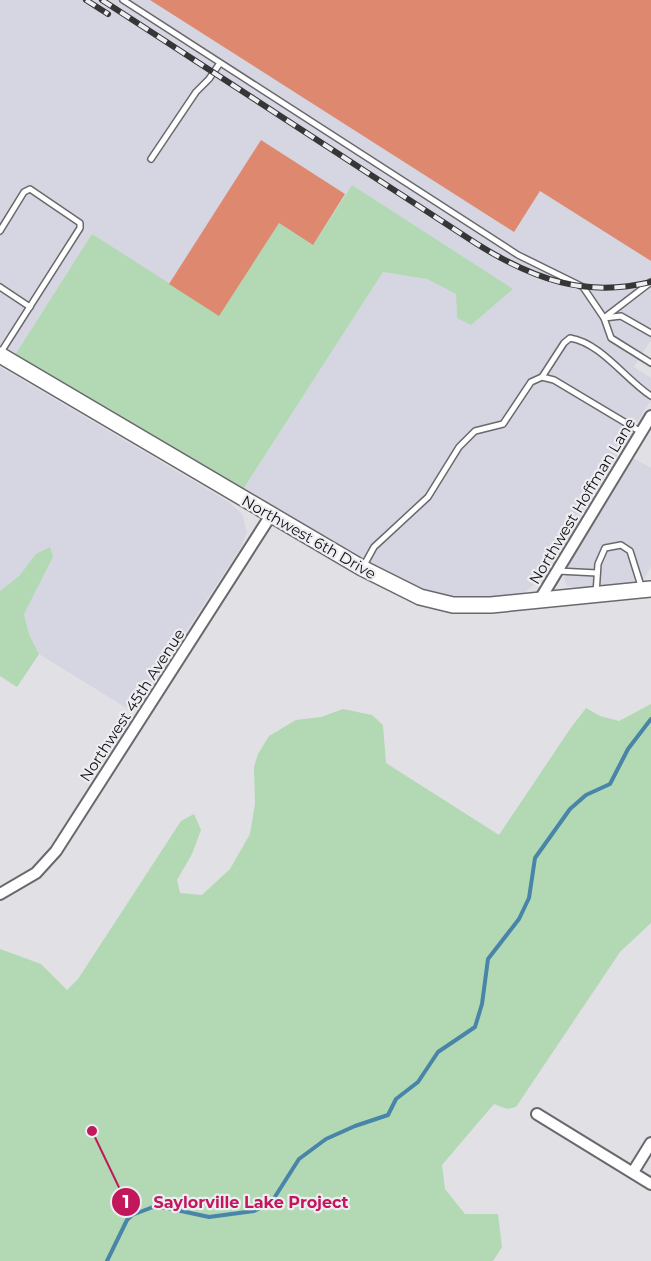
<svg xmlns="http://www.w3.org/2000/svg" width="651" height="1261" font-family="Montserrat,sans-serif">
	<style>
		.built { fill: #d5d6e2 }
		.green { fill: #b2d9b3 }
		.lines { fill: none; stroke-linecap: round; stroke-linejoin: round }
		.stream { stroke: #4985a9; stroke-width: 4 }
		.building { fill: #de896f }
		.service-casing { stroke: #69696d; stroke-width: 8 }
		.minor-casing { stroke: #69696d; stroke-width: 14 }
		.secondary-casing { stroke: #69696d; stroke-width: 18 }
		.service { stroke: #fff; stroke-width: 5 }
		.minor { stroke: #fff; stroke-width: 10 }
		.secondary { stroke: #fff; stroke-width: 15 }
		.rail-casing { stroke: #363637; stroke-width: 6 }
		.rail { stroke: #ededf2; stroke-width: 4; stroke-dasharray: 11; stroke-linecap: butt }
		.labels { text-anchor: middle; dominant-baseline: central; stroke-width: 4.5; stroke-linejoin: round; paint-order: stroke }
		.street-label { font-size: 15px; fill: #111112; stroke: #ededf2 }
		.leader { fill: none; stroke: #c2185b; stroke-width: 2 }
		.callout-dot { fill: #c2185b; stroke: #ededf2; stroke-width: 2 }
		.mark-label { font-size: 18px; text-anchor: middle; font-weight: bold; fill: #fff }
		.callout-label { font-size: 16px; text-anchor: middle; font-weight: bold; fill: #c2185b; stroke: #ededf2; stroke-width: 4.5; stroke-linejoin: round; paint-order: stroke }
	</style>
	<rect width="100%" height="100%" fill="#e0e0e5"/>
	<g class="built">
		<polygon points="0,0 651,0 651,340 634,367 651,378 651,400 539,581 522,594 499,597 456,597 420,591 384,573 242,491 383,272 427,279 456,294 457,318 512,289 352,185 313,245 288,229 219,316 92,235 15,355 0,347"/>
		<polygon points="0,367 229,502 242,514 247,532 240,549 133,712 39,654 29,634 24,614 53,557 36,554 19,576 0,591"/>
		<polygon points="633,458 651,468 651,567 640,585 579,589 567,586 564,579 571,558"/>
	</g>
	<g class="green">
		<polygon points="352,185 513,289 471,325 457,318 456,294 427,279 383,272 242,491 15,355 92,234 219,315 279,223 313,245"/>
		<polygon points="50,547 53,557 24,614 29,634 39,654 17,687 0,676 0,591 19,576 36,554"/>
		<polygon points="651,704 651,923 620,952 516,1107 507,1109 494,1104 442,1165 445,1189 465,1214 498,1214 502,1247 493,1261 0,1261 0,949 41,964 67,990 78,979 181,821 194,814 201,830 192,854 177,880 180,893 202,895 230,869 250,834 255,804 254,767 258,754 269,736 296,720 321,717 343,709 372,715 383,725 386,763 499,835 570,729 586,708 600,716 619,721"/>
	</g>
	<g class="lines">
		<polyline class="stream" points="107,1261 127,1220 132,1215 153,1207 167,1208 209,1217 254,1211 271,1203 299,1159 326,1139 355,1126 388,1115 396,1099 418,1082 438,1052 475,1027 482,1004 488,959 519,919 529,898 535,858 570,809 586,795 610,784 628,749 651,719"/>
	</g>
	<g class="building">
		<polygon points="150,0 651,0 651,261 540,191 514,232"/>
		<polygon points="261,140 345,194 313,245 279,223 219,316 169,284"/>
	</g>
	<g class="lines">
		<defs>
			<g id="service">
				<polyline points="123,0 518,255 583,287 604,318 651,282"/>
				<polyline points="151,159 196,92 209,79 220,63"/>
				<polyline points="0,231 24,192 30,189 80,223 80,228 1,352"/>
				<polyline points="0,287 30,307"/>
				<polyline points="651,333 621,316 604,318 611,338 651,363"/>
				<path d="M542 377 564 343 570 338C601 343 625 379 651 396"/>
				<polyline points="363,567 374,547 428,497 459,447 475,431 503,424 531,382 542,377 554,380 641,432"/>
				<polyline points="558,571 597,573"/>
				<polyline points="596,594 598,564 605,548 621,545 630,551 642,589"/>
			</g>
			<g id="minor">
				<polyline points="539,601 651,416"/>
				<polyline points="0,894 36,873 56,851 271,515"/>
				<polyline points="537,1114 651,1184"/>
				<polyline points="633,1172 651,1143"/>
			</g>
			<polyline id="secondary" points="0,355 362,568 420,597 453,605 491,605 651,589"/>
		</defs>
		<use href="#service" class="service-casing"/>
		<use href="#minor" class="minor-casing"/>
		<use href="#secondary" class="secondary-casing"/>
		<use href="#service" class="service"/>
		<use href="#minor" class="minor"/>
		<use href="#secondary" class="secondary"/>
		<defs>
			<g id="rail">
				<polyline points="86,0 108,14"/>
				<path d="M102 0 477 244C533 279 585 298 651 282"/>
			</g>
		</defs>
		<use href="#rail" class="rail-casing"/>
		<use href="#rail" class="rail"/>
	</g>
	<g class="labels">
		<g class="street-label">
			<text transform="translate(582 501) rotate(-59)">Northwest Hoffman Lane</text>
			<text transform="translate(309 537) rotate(30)">Northwest 6th Drive</text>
			<text transform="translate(132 705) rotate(-57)">Northwest 45th Avenue</text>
		</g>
	</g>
	<path class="leader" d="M92 1131L126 1202"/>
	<g class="callout-dot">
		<circle cx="92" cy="1131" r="6"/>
		<circle cx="126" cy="1202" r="15"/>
	</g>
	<g class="mark-label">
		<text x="126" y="1208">1</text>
	</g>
	<g class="callout-label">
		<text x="251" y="1208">Saylorville Lake Project</text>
	</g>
</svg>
